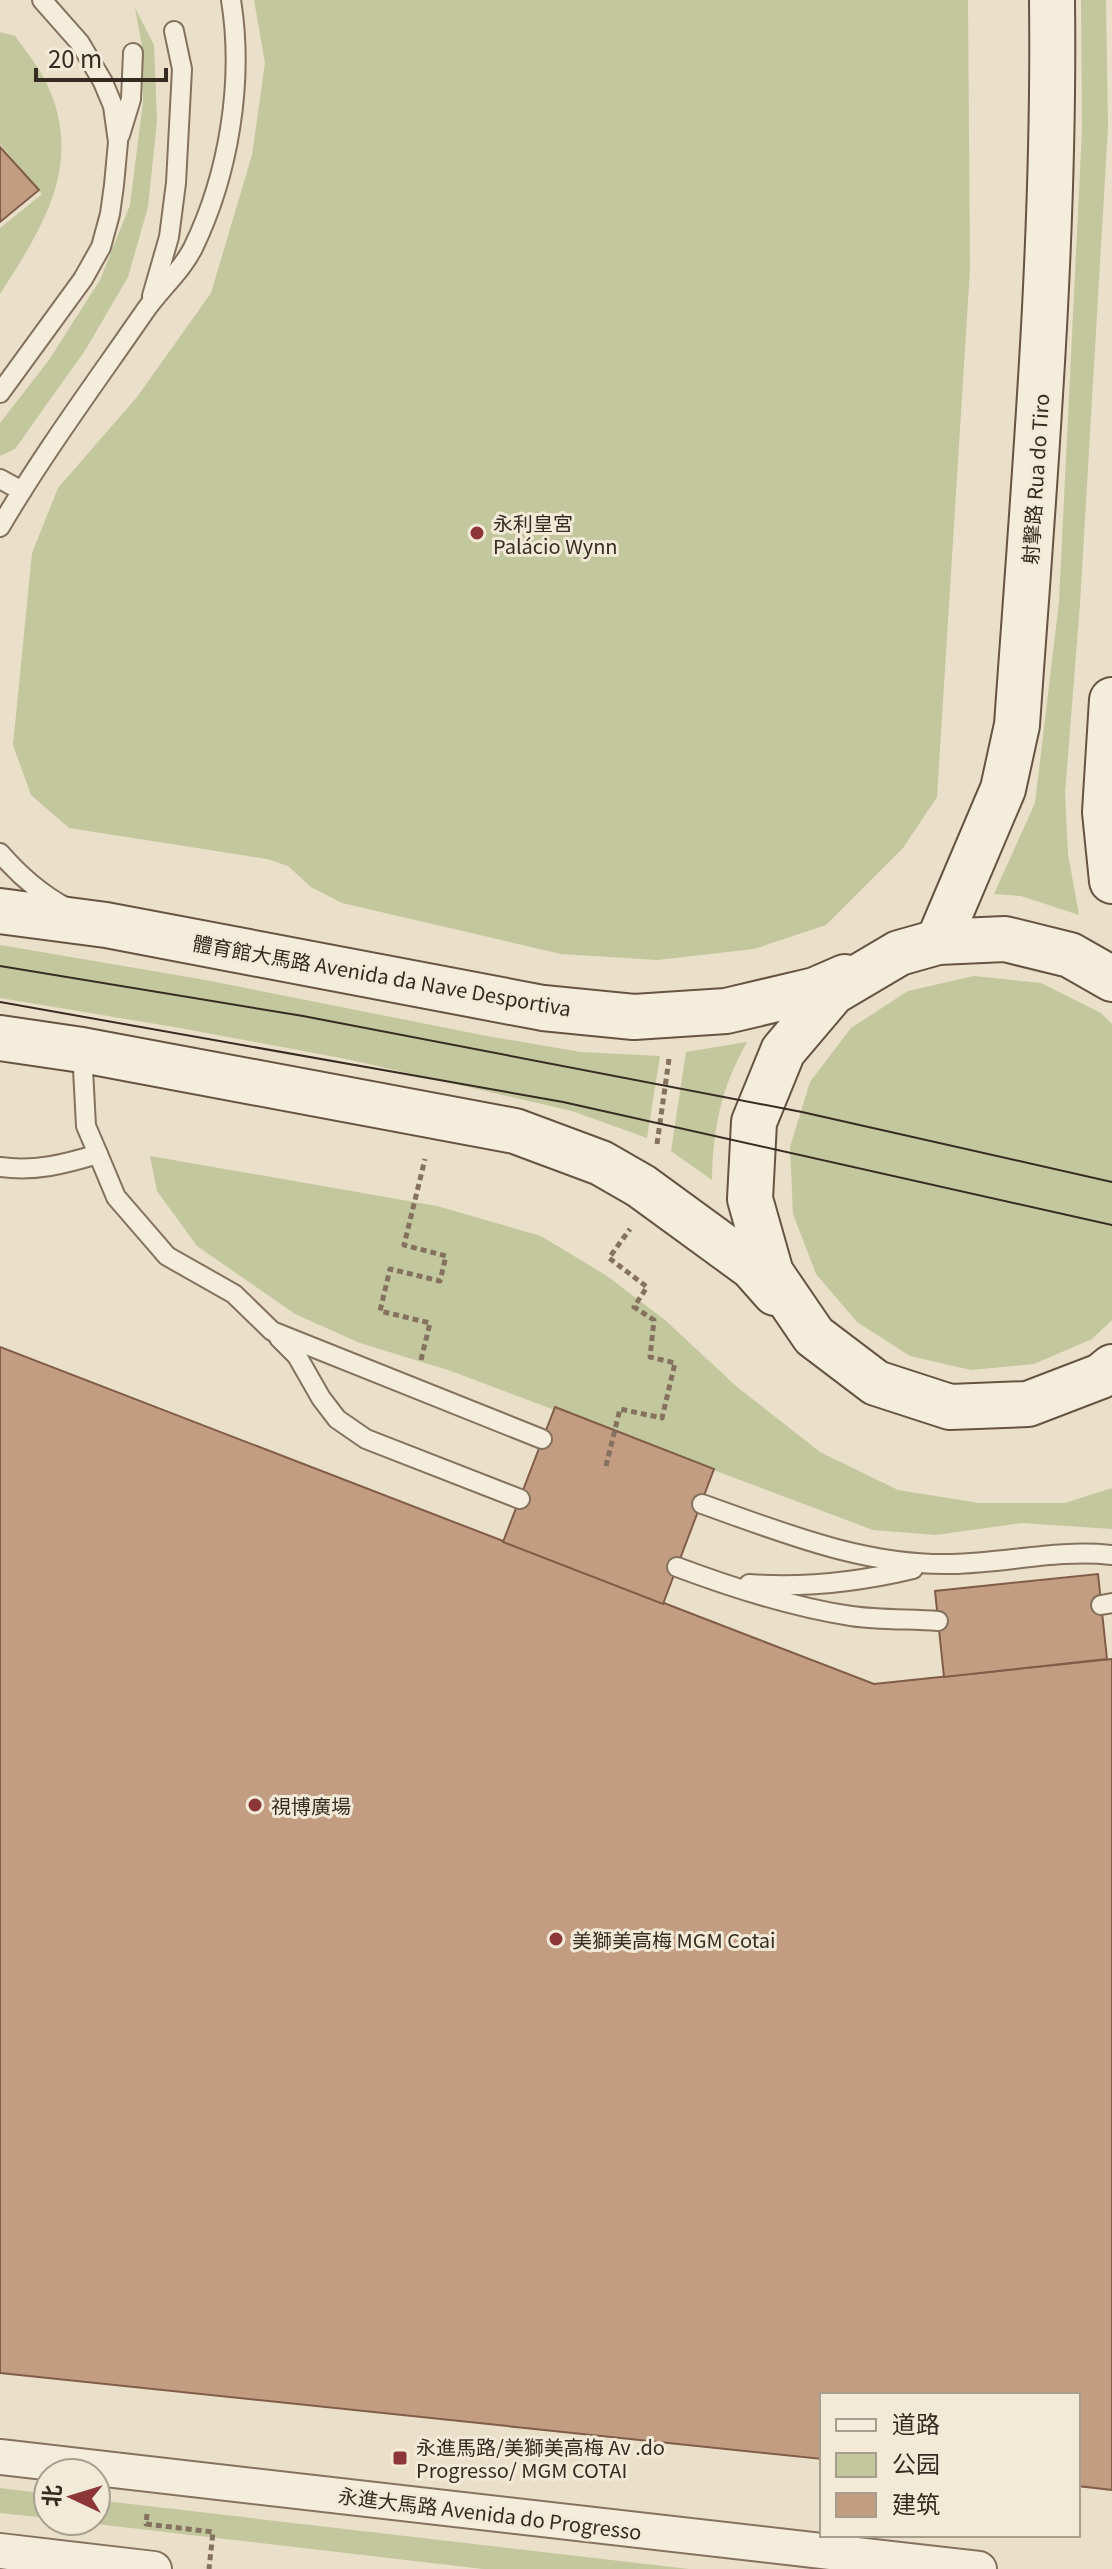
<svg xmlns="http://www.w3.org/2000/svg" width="1112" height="2569" font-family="Georgia,'Noto Sans SC',serif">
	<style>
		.green { fill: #c2c79d }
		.building { fill: #c39d82; stroke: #805d48; stroke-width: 2 }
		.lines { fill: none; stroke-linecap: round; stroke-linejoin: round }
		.lane-casing { stroke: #84725f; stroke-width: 22 }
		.street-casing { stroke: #84725f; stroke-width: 38 }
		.secondary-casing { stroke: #665342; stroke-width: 48 }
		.path { stroke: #84725f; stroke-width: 5; stroke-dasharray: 6 4; stroke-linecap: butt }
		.lane { stroke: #f5eddb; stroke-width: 18 }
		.street { stroke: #f5eddb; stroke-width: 34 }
		.secondary { stroke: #f5eddb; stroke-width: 44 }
		.tram { stroke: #362b21; stroke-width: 2 }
		.poi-dot { fill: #8c3638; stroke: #f2ead7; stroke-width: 3 }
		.labels { text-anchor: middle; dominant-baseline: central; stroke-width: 6; stroke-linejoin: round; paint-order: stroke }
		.street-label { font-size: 20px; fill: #362b21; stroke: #f2ead7 }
		.poi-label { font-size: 20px; fill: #362b21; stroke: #f2ead7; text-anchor: start }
	</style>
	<rect width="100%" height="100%" fill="#eadfc8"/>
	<g class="green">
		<polygon points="254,0 968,0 970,269 937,797 903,848 826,925 754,949 657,960 561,954 342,903 311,887 288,866 267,859 69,828 31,795 13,745 32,553 58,488 137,397 211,293 252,155 265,63"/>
		<polygon points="1081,0 1106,0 1108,127 1080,604 1065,793 1068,854 1079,915 1021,896 994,894 1035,803 1059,602 1082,130"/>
		<polygon points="135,8 154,45 157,121 148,207 128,277 86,349 15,449 0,456 0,423 49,360 100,280 130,205 143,102 143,51"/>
		<path d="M0 32 15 36C25 50 38 66 46 82 85 163 43 227 0 294V228L42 194 0 144Z"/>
		<polygon points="0,945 200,979 487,1036 581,1052 660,1056 647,1138 572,1111 351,1060 180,1028 0,998"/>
		<polygon points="974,976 1041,983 1101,1013 1112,1024 1112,1320 1092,1339 1034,1364 971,1370 910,1356 857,1322 816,1274 793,1214 790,1147 810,1082 851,1028 908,991"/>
		<path d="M747 1042C721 1088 713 1127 712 1180L671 1151 686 1052Z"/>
		<polygon points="150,1156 437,1206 541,1236 607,1276 665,1320 736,1386 820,1452 898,1490 979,1503 1065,1503 1112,1488 1112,1529 1022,1523 936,1535 873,1530 451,1371 360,1343 295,1314 197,1246 157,1191"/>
		<polygon points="0,2488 48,2494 48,2518 0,2513"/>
		<polygon points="96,2500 689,2569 483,2569 71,2521 96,2521"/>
	</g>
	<g class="building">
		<polygon points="0,147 39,190 0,222"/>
		<polygon points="0,1347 874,1684 1112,1659 1112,2490 1078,2486 1078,2395 822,2395 822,2459 0,2373"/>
		<polygon points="555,1407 714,1469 663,1604 503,1542"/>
		<polygon points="1098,1574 1107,1659 944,1677 935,1591"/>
	</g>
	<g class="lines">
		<defs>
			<g id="lane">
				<polyline points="120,135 131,99 133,53"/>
				<polyline points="152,296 169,237 176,183 182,69 174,31"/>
				<polyline points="0,393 83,279 101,247 110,214 114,185 118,142 113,106 103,82 80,43 42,0"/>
				<polyline points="0,479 22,491"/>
				<path d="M0 527C44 452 96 382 145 311 160 289 181 272 193 248 229 174 244 81 231 0"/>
				<path d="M0 853C20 876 39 893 65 907"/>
				<polyline points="82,1050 86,1126 98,1154 116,1197 167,1256 234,1294 272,1331 542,1439"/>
				<path d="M0 1167C35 1172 65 1164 98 1154"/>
				<polyline points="279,1338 297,1356 321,1398 337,1419 366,1439 520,1499"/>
				<path d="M702 1504C784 1533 864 1566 952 1564 1006 1563 1058 1549 1112 1555"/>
				<path d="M677 1567C733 1588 791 1607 851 1616 879 1620 909 1619 938 1621"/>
				<path d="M749 1584C805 1588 859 1582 913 1569"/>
				<polyline points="1101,1605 1112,1603"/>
			</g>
			<g id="street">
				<polyline points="0,2457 979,2569"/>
				<polyline points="0,2551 154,2569"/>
			</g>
			<g id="secondary">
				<polyline points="1112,700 1105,812 1112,881"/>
				<polyline points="0,911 106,925 543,1008 634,1017 726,1011 815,990 845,977"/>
				<path d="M938 942 1003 789 1017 725C1034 484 1055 242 1052 0"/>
				<polyline points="1112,979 1070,955 1005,939 938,942 899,953 833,992 783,1051 754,1122 750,1199 771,1273 814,1336 876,1383 950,1407 1028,1404 1101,1376 1112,1367"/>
				<polyline points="0,1038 82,1050 515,1131 601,1163 641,1186 752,1267 775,1293"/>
			</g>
		</defs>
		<use href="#lane" class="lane-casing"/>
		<use href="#street" class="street-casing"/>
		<use href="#secondary" class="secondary-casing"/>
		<g class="path">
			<polyline points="657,1144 669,1059"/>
			<polyline points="421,1360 430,1323 380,1311 390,1269 440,1281 446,1256 404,1245 425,1159"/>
			<polyline points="606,1466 620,1409 662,1418 675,1363 650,1357 654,1320 634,1307 647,1287 609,1258 630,1229"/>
			<polyline points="147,2514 146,2524 213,2532 209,2569"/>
		</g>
		<use href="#lane" class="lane"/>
		<use href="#street" class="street"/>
		<use href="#secondary" class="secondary"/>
		<g class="tram">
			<polyline points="0,966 303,1016 802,1112 1112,1182"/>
			<polyline points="0,1002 563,1102 1112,1225"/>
		</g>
	</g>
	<g class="poi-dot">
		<circle cx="477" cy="533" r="8"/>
		<circle cx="255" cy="1805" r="8"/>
		<circle cx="556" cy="1939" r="8"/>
		<rect x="392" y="2450" width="16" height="16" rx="4"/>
	</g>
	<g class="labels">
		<g class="street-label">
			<text transform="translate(1035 479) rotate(-86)">射擊路 Rua do Tiro</text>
			<text transform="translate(382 975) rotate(10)">體育館大馬路 Avenida da Nave Desportiva</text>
			<text transform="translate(490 2513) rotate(7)">永進大馬路 Avenida do Progresso</text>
		</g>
		<g class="poi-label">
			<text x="493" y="522">永利皇宮<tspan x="493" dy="23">Palácio Wynn</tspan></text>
			<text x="271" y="1805">視博廣場</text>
			<text x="572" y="1939">美獅美高梅 MGM Cotai</text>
			<text x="416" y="2446">永進馬路/美獅美高梅 Av .do<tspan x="416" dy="23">Progresso/ MGM COTAI</tspan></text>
		</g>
	</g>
	<rect x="820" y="2393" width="260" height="144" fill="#f2ead7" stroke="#a79e8e" stroke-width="2"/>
	<rect x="836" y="2419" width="40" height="12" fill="#f5eddb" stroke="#a79e8e" stroke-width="2"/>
	<text x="892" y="2433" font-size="24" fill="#362b21">道路</text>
	<rect x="836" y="2453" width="40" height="24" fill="#c2c79d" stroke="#a79e8e" stroke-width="2"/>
	<text x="892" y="2473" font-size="24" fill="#362b21">公园</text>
	<rect x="836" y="2493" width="40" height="24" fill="#c39d82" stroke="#a79e8e" stroke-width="2"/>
	<text x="892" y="2513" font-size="24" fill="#362b21">建筑</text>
	<g transform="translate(72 2497) rotate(274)"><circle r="38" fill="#f2ead7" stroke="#a79e8e" stroke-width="2"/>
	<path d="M0-6L14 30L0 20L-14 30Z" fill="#8c3638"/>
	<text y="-12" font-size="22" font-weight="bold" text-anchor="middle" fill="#362b21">北</text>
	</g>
	<path d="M36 68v12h130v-12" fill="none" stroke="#362b21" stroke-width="4"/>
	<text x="48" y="68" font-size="24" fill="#362b21" stroke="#f2ead7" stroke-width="6" paint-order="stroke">20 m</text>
</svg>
